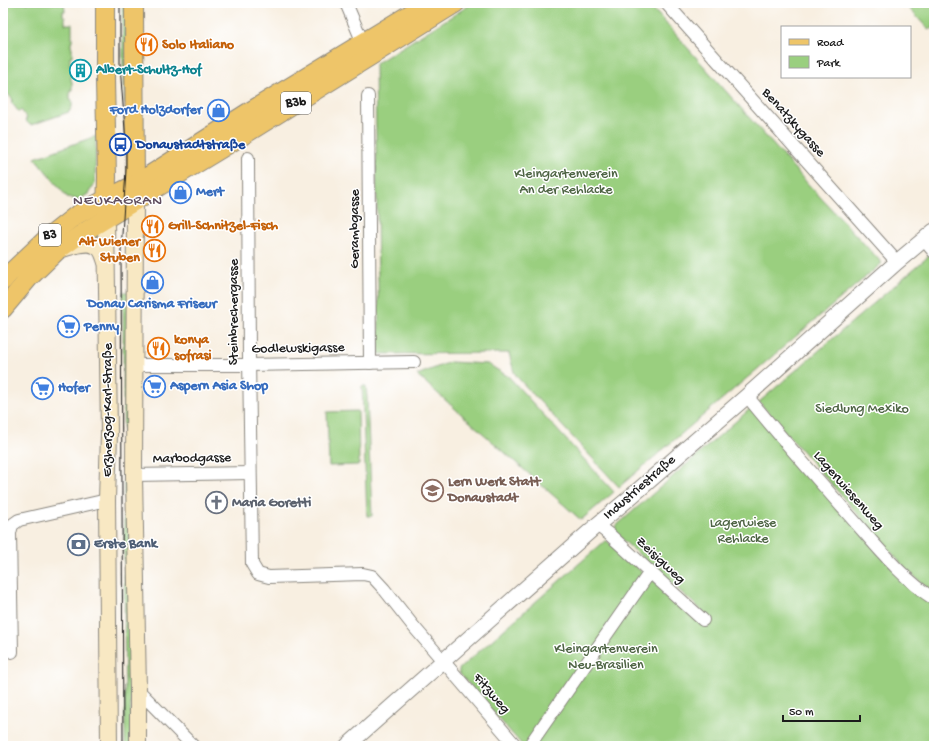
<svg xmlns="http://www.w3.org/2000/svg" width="937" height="749" font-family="'Gochi Hand',sans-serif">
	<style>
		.green { fill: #9acf7f; stroke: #5b764e }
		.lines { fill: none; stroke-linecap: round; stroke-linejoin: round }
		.minor-casing { stroke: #8a867e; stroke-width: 14 }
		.tertiary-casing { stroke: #8a867e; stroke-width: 17 }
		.secondary-casing { stroke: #8a867e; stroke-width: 18 }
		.primary-casing { stroke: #8a867e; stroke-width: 20 }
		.minor { stroke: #fff; stroke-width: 12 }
		.tertiary { stroke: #fff; stroke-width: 15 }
		.secondary { stroke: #f8e8c3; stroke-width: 16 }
		.primary { stroke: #eec569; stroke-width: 18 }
		.tram { stroke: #1c1c1c; stroke-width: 1 }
		.labels { text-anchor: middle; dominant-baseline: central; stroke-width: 3; stroke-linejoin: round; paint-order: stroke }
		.shield { fill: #fff; stroke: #606060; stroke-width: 1 }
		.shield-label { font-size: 13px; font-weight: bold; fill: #1c1c1c }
		.food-label { font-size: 14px; font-weight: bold; fill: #c56008; stroke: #fff; text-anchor: start }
		.culture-label { font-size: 14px; font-weight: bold; fill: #0d838f; stroke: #fff; text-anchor: start }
		.shop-label { font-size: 14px; font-weight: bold; fill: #366cbe; stroke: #fff; text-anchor: start }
		.street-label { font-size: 14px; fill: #1c1c1c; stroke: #fff }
		.transit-label { font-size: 14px; font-weight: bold; fill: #164399; stroke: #fff; text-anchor: start }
		.park-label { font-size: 14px; fill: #4e6444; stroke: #fff }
		.education-label { font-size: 14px; font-weight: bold; fill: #785e54; stroke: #fff; text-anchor: start }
		.worship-label { font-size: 14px; font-weight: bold; fill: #5b616d; stroke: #fff; text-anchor: start }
		.service-label { font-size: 14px; font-weight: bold; fill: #4e5e75; stroke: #fff; text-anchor: start }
		.neighbourhood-label { font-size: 15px; letter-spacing: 1px; fill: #614f5f; stroke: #fff }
	</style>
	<rect width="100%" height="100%" fill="#fff"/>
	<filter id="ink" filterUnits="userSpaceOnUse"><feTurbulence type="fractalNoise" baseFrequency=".025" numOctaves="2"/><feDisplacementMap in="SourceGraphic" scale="8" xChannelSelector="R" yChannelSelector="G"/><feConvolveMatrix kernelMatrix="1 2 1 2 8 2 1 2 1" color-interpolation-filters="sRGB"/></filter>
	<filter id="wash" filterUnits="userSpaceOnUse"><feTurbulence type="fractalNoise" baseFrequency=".012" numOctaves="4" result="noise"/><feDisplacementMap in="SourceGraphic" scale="16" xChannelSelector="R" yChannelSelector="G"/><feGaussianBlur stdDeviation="0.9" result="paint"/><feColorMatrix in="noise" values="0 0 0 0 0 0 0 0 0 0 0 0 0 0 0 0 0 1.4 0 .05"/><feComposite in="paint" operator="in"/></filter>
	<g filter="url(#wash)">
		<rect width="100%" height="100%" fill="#f8efe1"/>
		<g class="green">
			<polygon points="3,3 64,3 65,11 63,11 63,16 65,17 65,24 72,24 72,42 71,42 71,47 72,47 72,56 70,56 70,66 72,67 72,75 71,76 71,81 72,81 72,90 70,90 70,100 72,100 72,107 69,112 31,125 30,125 25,120 27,118 21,110 19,112 11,102 13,100 3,88"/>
			<polygon points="122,3 127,3 126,103 125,103 123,66"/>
			<polygon points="473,3 648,3 808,184 882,263 619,487 518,378 514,372 509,353 379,354 375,64"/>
			<polygon points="904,3 934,3 934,30 932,28 929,30"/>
			<polygon points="96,136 95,183 88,194 80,199 75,199 67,197 35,158"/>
			<polygon points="930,255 934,260 934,594 906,569 759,402"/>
			<polygon points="123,292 129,292 131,746 125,746"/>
			<polygon points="450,362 488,364 509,377 614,492 581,520 417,375"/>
			<polygon points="362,386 366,386 367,398 372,516 367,516"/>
			<polygon points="751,408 934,604 934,746 523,746 459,673 459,669 606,540 641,571 706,620 708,616 615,533 616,526"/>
			<polygon points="358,411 359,465 329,466 327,412"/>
		</g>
	</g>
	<g filter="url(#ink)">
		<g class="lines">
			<defs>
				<g id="minor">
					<polyline points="346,3 363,43"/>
					<polyline points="666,3 897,262"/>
					<polyline points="368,96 370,363"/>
					<polyline points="248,158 249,357 252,564 258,574 269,577 363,574 372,576 384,589 414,627 516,746"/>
					<polyline points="924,240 934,252"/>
					<polyline points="135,365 249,365 414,362"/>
					<path d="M747 396C779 436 814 475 848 514 875 544 900 577 934 599"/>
					<polyline points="134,475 250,473"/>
					<polyline points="597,525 610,535 650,572 703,620"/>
					<polyline points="12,652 10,533 12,525 19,520 107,500"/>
					<polyline points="138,690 193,746"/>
					<polyline points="529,746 650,572"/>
				</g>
				<polyline id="tertiary" points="347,746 597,525 627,500 747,396 897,262 934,231"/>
				<g id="secondary">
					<polyline points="135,201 134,475 138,690 138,746"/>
					<polyline points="106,219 109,433 107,500 109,746"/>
					<path d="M62 249C73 246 90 239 99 248 103 251 104 257 106 262"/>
				</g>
				<g id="primary">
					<polyline points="105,3 105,80 107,177 106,208"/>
					<polyline points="134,3 135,195"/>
					<polyline points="3,281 9,274 46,239 75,216 106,199 134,185 247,113 428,3"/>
					<polyline points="3,309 29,278 57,251 84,232 247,133 456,3"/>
				</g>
			</defs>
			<use href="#minor" class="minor-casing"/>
			<use href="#tertiary" class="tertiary-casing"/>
			<use href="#secondary" class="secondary-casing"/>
			<use href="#primary" class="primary-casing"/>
			<use href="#minor" class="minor"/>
			<use href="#tertiary" class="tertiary"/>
			<use href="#secondary" class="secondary"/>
			<use href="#primary" class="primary"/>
			<polyline class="tram" points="120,3 120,66 126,143 126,170 121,251 123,746"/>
		</g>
	</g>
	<defs>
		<symbol id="restaurant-ring" viewBox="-11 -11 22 22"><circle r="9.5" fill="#fff" stroke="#e8710a" stroke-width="1.5"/><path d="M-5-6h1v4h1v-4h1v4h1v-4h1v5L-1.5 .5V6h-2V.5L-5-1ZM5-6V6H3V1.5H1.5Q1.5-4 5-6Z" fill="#e8710a"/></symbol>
		<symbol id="building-ring" viewBox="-11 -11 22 22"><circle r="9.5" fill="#fff" stroke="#0f9aa8" stroke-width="1.5"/><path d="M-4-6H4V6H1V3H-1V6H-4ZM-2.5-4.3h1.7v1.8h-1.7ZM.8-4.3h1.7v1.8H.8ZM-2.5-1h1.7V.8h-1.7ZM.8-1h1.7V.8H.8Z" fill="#0f9aa8"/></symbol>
		<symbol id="shop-ring" viewBox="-11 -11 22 22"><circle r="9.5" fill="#fff" stroke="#3f7fe0" stroke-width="1.5"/><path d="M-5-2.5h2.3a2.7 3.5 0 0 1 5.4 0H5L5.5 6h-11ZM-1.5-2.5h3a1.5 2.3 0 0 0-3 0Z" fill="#3f7fe0"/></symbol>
		<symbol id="bus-ring" viewBox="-11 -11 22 22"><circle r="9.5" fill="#fff" stroke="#1a4fb4" stroke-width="1.5"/><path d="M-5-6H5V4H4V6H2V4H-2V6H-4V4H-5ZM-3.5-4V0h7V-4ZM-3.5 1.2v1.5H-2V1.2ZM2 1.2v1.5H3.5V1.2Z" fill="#1a4fb4"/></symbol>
		<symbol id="supermarket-ring" viewBox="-11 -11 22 22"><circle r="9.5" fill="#fff" stroke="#3f7fe0" stroke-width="1.5"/><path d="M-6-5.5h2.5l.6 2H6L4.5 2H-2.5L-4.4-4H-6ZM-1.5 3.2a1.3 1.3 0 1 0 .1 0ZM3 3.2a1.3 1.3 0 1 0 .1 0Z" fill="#3f7fe0"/></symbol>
		<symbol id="school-ring" viewBox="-11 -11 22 22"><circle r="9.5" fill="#fff" stroke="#8d6e63" stroke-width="1.5"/><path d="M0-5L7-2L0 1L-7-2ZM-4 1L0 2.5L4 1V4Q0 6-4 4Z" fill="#8d6e63"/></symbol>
		<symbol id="church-ring" viewBox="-11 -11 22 22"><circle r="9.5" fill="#fff" stroke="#6b7280" stroke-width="1.5"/><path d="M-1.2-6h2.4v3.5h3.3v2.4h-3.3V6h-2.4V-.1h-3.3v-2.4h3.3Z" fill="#6b7280"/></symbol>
		<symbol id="bank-ring" viewBox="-11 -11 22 22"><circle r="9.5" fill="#fff" stroke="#5c6f8a" stroke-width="1.5"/><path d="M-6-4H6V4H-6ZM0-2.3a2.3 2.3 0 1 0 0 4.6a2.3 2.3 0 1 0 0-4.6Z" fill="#5c6f8a"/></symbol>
	</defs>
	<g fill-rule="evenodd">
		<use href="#restaurant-ring" x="134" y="32" width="25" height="25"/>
		<use href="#building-ring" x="68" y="58" width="25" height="25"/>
		<use href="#shop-ring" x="206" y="98" width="25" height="25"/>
		<use href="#bus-ring" x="108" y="132" width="25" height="25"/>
		<use href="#shop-ring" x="168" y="180" width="25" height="25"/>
		<use href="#restaurant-ring" x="140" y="214" width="25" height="25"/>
		<use href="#restaurant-ring" x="142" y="238" width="25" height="25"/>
		<use href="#shop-ring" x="140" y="270" width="25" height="25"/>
		<use href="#supermarket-ring" x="56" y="314" width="25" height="25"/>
		<use href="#restaurant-ring" x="146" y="336" width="25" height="25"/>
		<use href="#supermarket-ring" x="142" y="374" width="25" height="25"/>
		<use href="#supermarket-ring" x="30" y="376" width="25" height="25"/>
		<use href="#school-ring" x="420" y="478" width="25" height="25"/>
		<use href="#church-ring" x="204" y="490" width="25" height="25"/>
		<use href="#bank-ring" x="66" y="532" width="25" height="25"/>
	</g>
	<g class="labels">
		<g class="shield">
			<rect x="281" y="92" width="30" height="22" rx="3"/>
			<rect x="39" y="224" width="22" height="22" rx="3"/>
		</g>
		<g class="shield-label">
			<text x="296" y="103">B3b</text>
			<text x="50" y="235">B3</text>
		</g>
		<g class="food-label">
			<text x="162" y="45">Solo Italiano</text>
			<text x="168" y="226">Grill-Schnitzel-Fisch</text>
			<text x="140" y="242" text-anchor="end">Alt Wiener<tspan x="140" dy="16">Stuben</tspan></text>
			<text x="174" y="340">konya<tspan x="174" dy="16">sofrasi</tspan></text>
		</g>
		<g class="culture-label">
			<text x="96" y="70">Albert-Schultz-Hof</text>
		</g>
		<g class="shop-label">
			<text x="202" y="110" text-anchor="end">Ford Holzdorfer</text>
			<text x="196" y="192">Mert</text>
			<text x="152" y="304" text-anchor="middle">Donau Carisma Friseur</text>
			<text x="84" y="327">Penny</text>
			<text x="170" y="386">Aspern Asia Shop</text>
			<text x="58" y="388">Hofer</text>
		</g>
		<g class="street-label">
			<text transform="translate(793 123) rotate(48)">Benatzkygasse</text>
			<text transform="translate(355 229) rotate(-90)">Gerambgasse</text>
			<text transform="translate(234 312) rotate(-90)">Steinbrechergasse</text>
			<text transform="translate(298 349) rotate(-1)">Godlewskigasse</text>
			<text transform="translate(108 410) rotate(-90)">Erzherzog-Karl-Straße</text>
			<text transform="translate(192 459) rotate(-1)">Marbodgasse</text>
			<text transform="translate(640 488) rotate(-41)">Industriestraße</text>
			<text transform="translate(848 491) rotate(49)">Lagerwiesenweg</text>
			<text transform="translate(660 561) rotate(43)">Zeisigweg</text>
			<text transform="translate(491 694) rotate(49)">Fitzweg</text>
		</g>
		<g class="transit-label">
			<text x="136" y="145">Donaustadtstraße</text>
		</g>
		<g class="park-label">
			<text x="566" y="174">Kleingartenverein<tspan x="566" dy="16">An der Rehlacke</tspan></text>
			<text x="862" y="409">Siedlung Mexiko</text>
			<text x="743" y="523">Lagerwiese<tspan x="743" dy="16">Rehlacke</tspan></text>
			<text x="606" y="649">Kleingartenverein<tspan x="606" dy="16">Neu-Brasilien</tspan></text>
		</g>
		<g class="education-label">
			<text x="448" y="482">Lern Werk Statt<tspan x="448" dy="16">Donaustadt</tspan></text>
		</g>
		<g class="worship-label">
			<text x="232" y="503">Maria Goretti</text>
		</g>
		<g class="service-label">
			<text x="94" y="544">Erste Bank</text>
		</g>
		<g class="neighbourhood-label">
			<text x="118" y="201">NEUKAGRAN</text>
		</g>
	</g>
	<rect width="937" height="749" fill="none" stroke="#fff" stroke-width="16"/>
	<rect x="781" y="26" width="130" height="52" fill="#ffffff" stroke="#a4a4a4"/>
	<rect x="789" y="39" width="20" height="6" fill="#eec569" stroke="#a4a4a4"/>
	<text x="817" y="46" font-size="12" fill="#1c1c1c">Road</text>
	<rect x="789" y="56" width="20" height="12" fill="#9acf7f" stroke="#a4a4a4"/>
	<text x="817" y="66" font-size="12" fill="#1c1c1c">Park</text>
	<path d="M783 715v6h77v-6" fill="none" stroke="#1c1c1c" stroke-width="2"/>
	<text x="789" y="715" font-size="12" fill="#1c1c1c" stroke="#ffffff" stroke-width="3" paint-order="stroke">50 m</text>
</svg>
